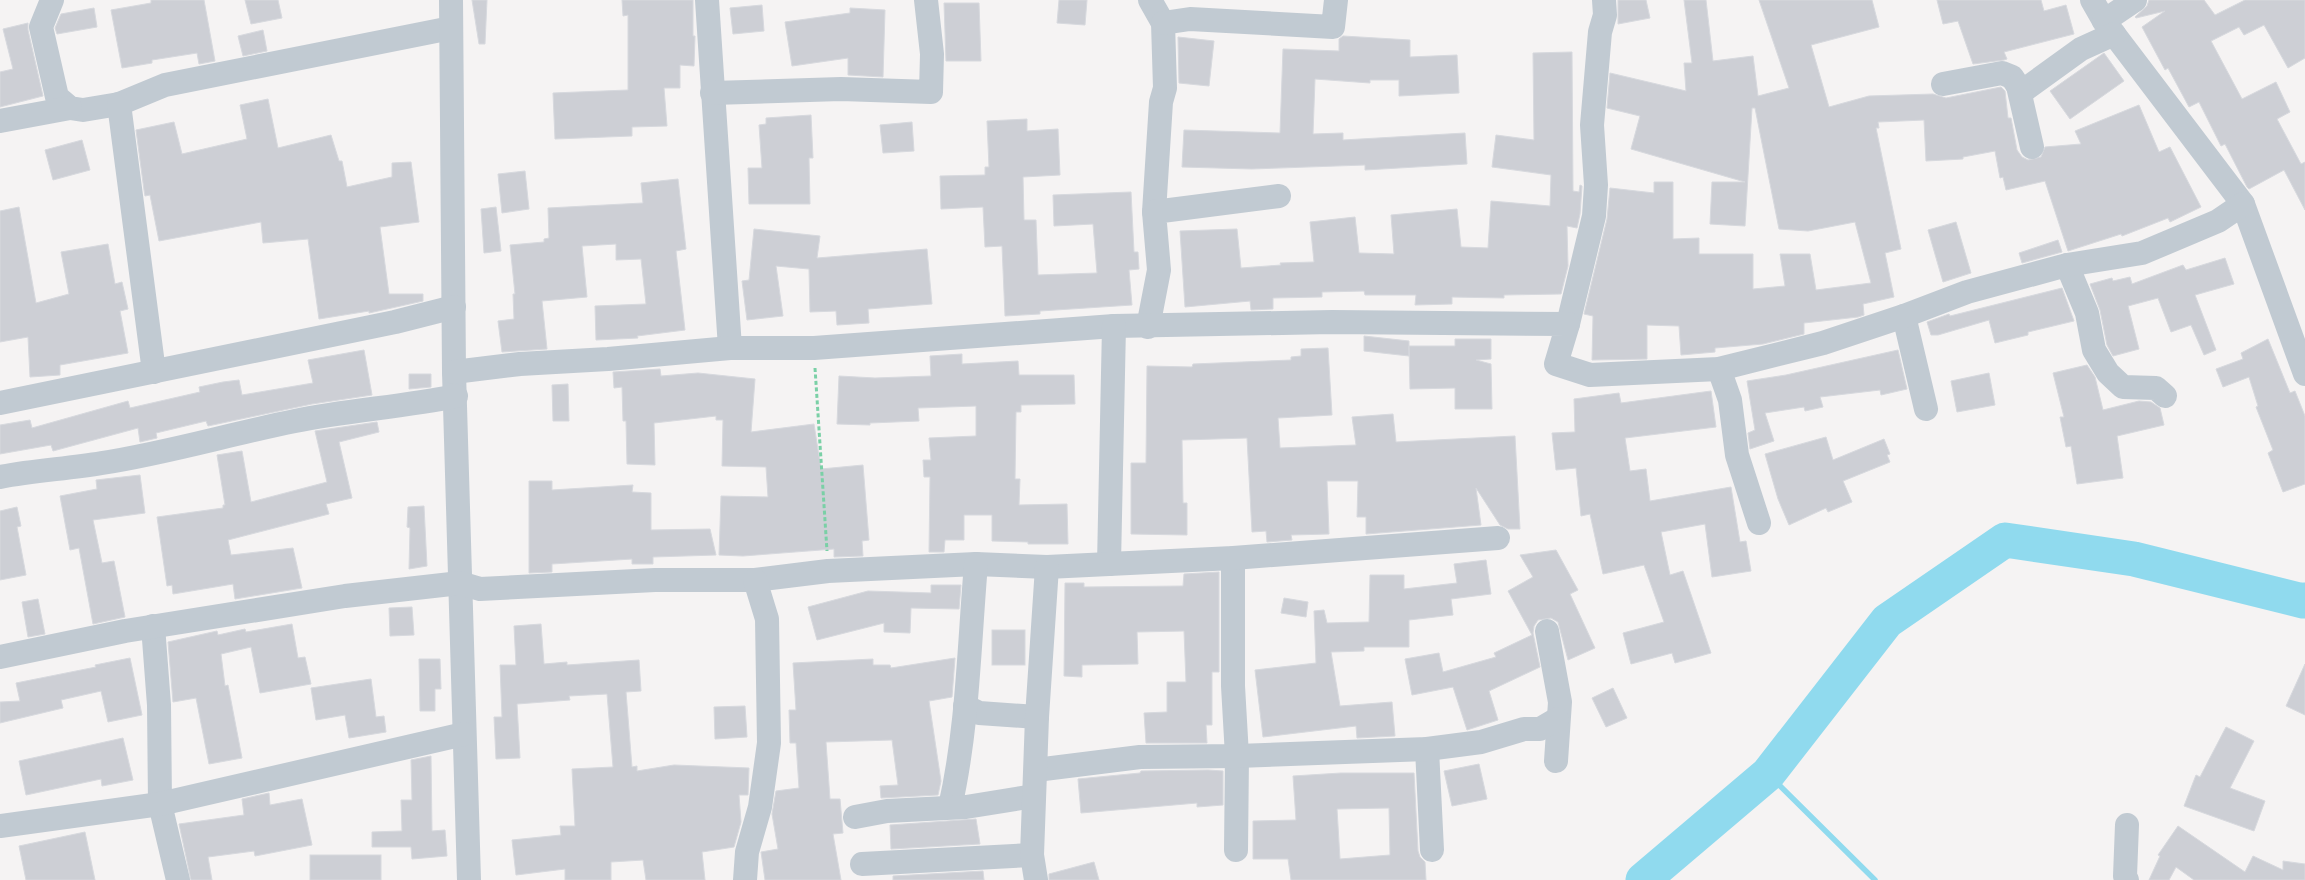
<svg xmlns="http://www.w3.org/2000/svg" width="2305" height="880" font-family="'Exo 2',sans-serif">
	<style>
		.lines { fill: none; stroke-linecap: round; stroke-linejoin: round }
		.stream { stroke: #90daee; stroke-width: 5.5 }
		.river { stroke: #90daee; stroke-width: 35 }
		.building { fill: #cdcfd5; stroke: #d7d9de; fill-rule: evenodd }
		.path { stroke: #7ad0a6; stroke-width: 3; stroke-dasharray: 4 2.5; stroke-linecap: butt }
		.minor { stroke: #c1cad2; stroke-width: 24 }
	</style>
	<rect width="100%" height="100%" fill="#f5f3f3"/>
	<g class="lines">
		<polyline class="stream" points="1768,774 1875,880"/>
		<polyline class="river" points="1643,880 1768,774 1887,621 2005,540 2134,559 2303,601 2305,600"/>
	</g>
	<g class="building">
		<polygon points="151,0 204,0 215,61 199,64 197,53 152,60 152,63 122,68 111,10 151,3"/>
		<polygon points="245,0 278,0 282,18 251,24"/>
		<polygon points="472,0 487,0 485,44 479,44"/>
		<polygon points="622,0 693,0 693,36 695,36 694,66 680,65 680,88 664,88 667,126 632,127 632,136 555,139 553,93 628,90 628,15 623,16"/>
		<polygon points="1059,0 1087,0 1085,25 1057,23"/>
		<polygon points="1618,0 1646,0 1650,18 1618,24"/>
		<polygon points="1684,0 1706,0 1713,61 1753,56 1758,96 1789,88 1759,0 1872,0 1879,27 1811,45 1829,107 1869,96 1933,94 1946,98 2001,87 2005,91 2008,118 2011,118 2017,150 2022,157 2028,160 2041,157 2045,147 2081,144 2075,131 2139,105 2159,152 2170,147 2201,207 2170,222 2168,218 2122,236 2121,234 2068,251 2045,181 2006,190 2003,177 2000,178 1995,151 1963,157 1963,159 1926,161 1924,120 1878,122 1879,128 1876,128 1901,249 1885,253 1894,297 1863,304 1864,315 1858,317 1804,323 1804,334 1763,344 1715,348 1715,352 1681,355 1679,326 1647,325 1647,359 1592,360 1593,316 1584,314 1607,219 1610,188 1654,193 1654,182 1673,182 1673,239 1699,238 1699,254 1753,254 1753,289 1785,286 1780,254 1810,254 1816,290 1871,283 1855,222 1808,231 1779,229 1755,108 1752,108 1745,226 1710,224 1712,182 1745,182 1631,149 1640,116 1607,108 1610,73 1686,91 1684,63 1692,63"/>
		<polygon points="1937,0 2041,0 2044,11 2066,5 2074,34 2004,52 2007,59 2004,60 1973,64 1958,21 1943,24"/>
		<polygon points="2149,0 2204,0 2215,15 2245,0 2305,0 2305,58 2288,68 2264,25 2244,35 2239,27 2211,41 2242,99 2276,82 2290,112 2277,119 2301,164 2305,162 2305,210 2284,170 2249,189 2247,187 2225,144 2221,146 2199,102 2189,107 2168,68 2165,70 2142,27 2165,11 2136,18 2135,17 2147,6"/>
		<polygon points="944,3 979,3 981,61 946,61"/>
		<polygon points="762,5 764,31 733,34 730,8"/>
		<polygon points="94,8 97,27 57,34 55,28 61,14"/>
		<polygon points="850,8 885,10 883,77 848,75 848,58 792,66 785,22 850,13"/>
		<polygon points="28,23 28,30 43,96 0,107 0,72 13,69 3,29"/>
		<polygon points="263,30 267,51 243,56 238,36"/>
		<polygon points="1343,36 1410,40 1410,57 1457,55 1459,93 1399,96 1399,80 1370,80 1370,83 1315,79 1313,134 1343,133 1343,140 1465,133 1467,164 1365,170 1365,165 1252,169 1182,167 1184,130 1280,133 1283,49 1339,51 1339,39"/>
		<polygon points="1178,37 1214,41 1209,86 1179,83"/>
		<polygon points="1572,52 1573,191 1579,192 1580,185 1582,186 1580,214 1577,228 1567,226 1568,266 1561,294 1504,295 1504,298 1452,297 1452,304 1415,305 1416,295 1365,295 1364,291 1322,292 1322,297 1273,298 1273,309 1251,310 1250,301 1185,307 1180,231 1237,229 1241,268 1281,265 1280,263 1314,262 1310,222 1355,217 1359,253 1394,254 1391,215 1457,209 1461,247 1488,248 1491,201 1550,206 1551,175 1492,167 1496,135 1534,140 1533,53"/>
		<polygon points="2104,53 2124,81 2070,119 2050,91"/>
		<polygon points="268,99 278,148 331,135 339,161 342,161 347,187 392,177 392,163 411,162 419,222 380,227 389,294 423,294 423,301 369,313 369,311 319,319 308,239 263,243 261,222 159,241 150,195 145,196 144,190 136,130 174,122 182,154 247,139 240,105"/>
		<polygon points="811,115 813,158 809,158 810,204 749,204 748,168 762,168 759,125 766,124 766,118"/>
		<polygon points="1027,119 1027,131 1058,129 1060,175 1023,177 1024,220 1036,220 1038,275 1097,273 1093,224 1054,226 1053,195 1131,192 1134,252 1138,252 1139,269 1129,270 1132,305 1040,311 1040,314 1005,316 1002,246 985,247 983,207 941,209 940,176 985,175 985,167 989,167 987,121"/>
		<polygon points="912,122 914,151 883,153 880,125"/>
		<polygon points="82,140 90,170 53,180 45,150"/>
		<polygon points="525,171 529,209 502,213 498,174"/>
		<polygon points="678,179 686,249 676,251 685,330 637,336 638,338 596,340 595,306 646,304 641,259 616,260 616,244 582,246 587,297 542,301 547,349 502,352 498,321 514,319 513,294 515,294 510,245 544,242 544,239 549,238 548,208 643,203 641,183"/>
		<polygon points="19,207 36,303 69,294 61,252 108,244 115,284 122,282 128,309 120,311 128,353 60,365 60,375 30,377 28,337 0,342 0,211"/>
		<polygon points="496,207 501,251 484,253 481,209"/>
		<polygon points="1956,222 1971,273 1943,282 1928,230"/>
		<polygon points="754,229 820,236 817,258 927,249 932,304 868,309 869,323 837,325 836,311 810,312 809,269 776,266 783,316 747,320 742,281 749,280"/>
		<polygon points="2058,240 2062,252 2022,263 2019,253"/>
		<polygon points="2225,258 2234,284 2195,295 2216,350 2204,355 2191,325 2171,332 2158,298 2128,306 2139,349 2113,356 2107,345 2100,310 2090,284 2112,278 2113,281 2130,277 2132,284 2183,265 2186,270"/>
		<polygon points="2062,288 2074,321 2028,332 2028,335 1995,343 1989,320 1938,335 1931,335 1927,322 1949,314 1950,316"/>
		<polygon points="1364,336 1409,341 1409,356 1364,351"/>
		<polygon points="1455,339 1491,339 1491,359 1476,360 1491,364 1492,409 1455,409 1455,388 1410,389 1409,346 1455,346"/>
		<polygon points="2268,339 2290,393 2295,391 2305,416 2305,484 2283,492 2268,453 2273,450 2256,407 2258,406 2249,377 2223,387 2216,369 2243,359 2241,353"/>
		<polygon points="1328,348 1332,415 1278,418 1280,448 1356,445 1352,417 1393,414 1396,442 1515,436 1520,529 1508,529 1500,525 1476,488 1481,525 1366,534 1366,517 1357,517 1358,481 1327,481 1329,534 1291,535 1292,540 1267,542 1266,531 1252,532 1247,438 1182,440 1183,503 1187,503 1187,535 1131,534 1131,463 1146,463 1147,366 1192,367 1193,364 1291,360 1291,357 1301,356 1301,349"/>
		<polygon points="364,350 372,395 312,404 208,426 206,421 156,433 157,438 140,442 138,428 53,451 51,445 0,454 0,425 30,420 32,428 128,401 130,408 200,392 199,387 223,382 239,380 242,395 313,383 308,360"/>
		<polygon points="1898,350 1907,389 1881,395 1880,390 1820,397 1823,407 1805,411 1804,407 1765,413 1774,441 1750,449 1748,433 1755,430 1747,381 1786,375"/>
		<polygon points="962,354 962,364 1018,361 1019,375 1074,375 1075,404 1021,405 1021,412 1016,412 1015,479 1020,479 1019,505 1067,504 1068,544 1028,544 1028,542 992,541 992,515 964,515 964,540 945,540 944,552 929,552 930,477 924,477 923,460 931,460 929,438 976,436 976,406 918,408 919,421 870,423 870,425 837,424 839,376 875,378 931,376 930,356"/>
		<polygon points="2087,365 2095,377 2103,410 2139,401 2151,402 2160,408 2164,425 2117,436 2123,478 2077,484 2071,446 2066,447 2060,417 2064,417 2053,373"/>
		<polygon points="660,369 661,376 698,373 755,379 751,432 814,424 821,469 863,465 869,540 862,541 863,556 834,557 834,549 743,556 719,555 721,496 768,497 766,467 722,466 723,420 716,420 716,416 654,423 655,465 627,464 626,421 623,421 622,387 614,388 613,372"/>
		<polygon points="1989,373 1995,405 1957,412 1951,381"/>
		<polygon points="409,374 431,374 431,387 409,389"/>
		<polygon points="568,384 569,421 553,421 552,385"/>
		<polygon points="1711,391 1716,427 1625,438 1630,471 1646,469 1650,501 1731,487 1740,542 1746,541 1751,571 1712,577 1705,524 1661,532 1670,575 1683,571 1711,653 1675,663 1672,653 1631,664 1623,633 1664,622 1644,565 1603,574 1590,514 1581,516 1576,468 1556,470 1552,433 1575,432 1574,399 1619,393 1621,403"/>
		<polygon points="377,422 379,432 339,442 352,498 326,504 329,514 228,540 231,555 293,548 302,588 235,599 233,584 173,594 172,585 167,586 157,517 223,508 223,505 225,505 217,455 242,451 251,502 327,482 315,431"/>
		<polygon points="1826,437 1833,460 1884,439 1890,454 1887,455 1890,462 1843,481 1852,502 1828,512 1826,508 1789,525 1778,499 1765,454"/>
		<polygon points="140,475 145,513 93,520 102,563 114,561 125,617 93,624 79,548 70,550 60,496 97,489 96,480"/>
		<polygon points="529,481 552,481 552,490 633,485 632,492 651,493 651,530 710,529 716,555 653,557 653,564 632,564 632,559 552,564 552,572 529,573"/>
		<polygon points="424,506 427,566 409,569 410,528 407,527 408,507"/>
		<polygon points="17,507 21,526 17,527 26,575 0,580 0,511"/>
		<polygon points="1556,550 1578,590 1570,594 1595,648 1568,660 1558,622 1551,618 1538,620 1534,626 1533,633 1540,667 1489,691 1498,720 1467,730 1453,687 1412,695 1405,659 1439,653 1443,672 1496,657 1494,653 1532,635 1508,591 1533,577 1520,555"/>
		<polygon points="1486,560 1491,594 1451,599 1453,615 1409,620 1409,647 1364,647 1364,651 1331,652 1340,706 1392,702 1395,736 1357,738 1356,726 1263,737 1255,670 1316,663 1314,611 1324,610 1327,623 1369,622 1370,575 1404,575 1404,589 1457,583 1454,564"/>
		<polygon points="1219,572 1219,672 1212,672 1212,725 1206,725 1207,743 1146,743 1144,713 1167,712 1167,682 1186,682 1184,631 1137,632 1138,664 1082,665 1082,677 1064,676 1065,583 1084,583 1084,587 1183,586 1184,574"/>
		<polygon points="931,585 961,585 959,609 911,608 910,633 884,632 884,623 817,640 808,607 868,591 931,593"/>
		<polygon points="1284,598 1308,602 1306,617 1281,613"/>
		<polygon points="38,599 45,634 28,637 22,602"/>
		<polygon points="412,607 414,635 390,636 389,608"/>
		<polygon points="292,624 298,658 305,657 311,684 260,693 251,647 221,654 225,686 228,685 242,758 209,764 196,698 173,702 168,642 217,631 218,635 245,629 246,632"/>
		<polygon points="541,624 544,664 567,662 567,665 639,660 641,691 626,692 632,767 637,766 637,771 674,765 749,768 748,795 739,795 741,822 734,847 702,852 705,880 646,880 643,860 611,862 611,880 565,880 565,869 516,875 512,840 561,835 560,826 575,826 572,769 613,767 607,694 569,696 570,700 517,704 520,758 496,759 494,717 502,717 500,665 516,665 514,626"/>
		<rect x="992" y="630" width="33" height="35"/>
		<polygon points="130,658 142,715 108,722 101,691 61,700 63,708 0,723 0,702 20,701 16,683 96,667 95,665"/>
		<polygon points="955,658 952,697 929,701 941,781 938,795 881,798 880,786 898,785 892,740 826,742 830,799 840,799 843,833 833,834 841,880 765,880 761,852 778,849 772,814 776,791 799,788 796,743 790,743 789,710 796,710 793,663 873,659 873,665 890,665 891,668"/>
		<polygon points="419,659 440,659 441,689 435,689 435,711 420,711"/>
		<polygon points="2305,664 2305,715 2286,706"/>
		<polygon points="371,679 376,717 384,716 386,732 349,738 345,715 316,720 311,688"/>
		<polygon points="1613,688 1627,718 1606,727 1592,698"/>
		<polygon points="745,706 747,737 715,739 714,707"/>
		<polygon points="2226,727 2254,741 2230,788 2265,801 2254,831 2184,806 2196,775 2200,777"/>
		<polygon points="123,738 133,780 102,786 101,779 26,795 19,761"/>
		<polygon points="431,756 432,831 445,830 447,856 412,859 411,847 372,847 372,832 402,831 401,800 412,800 411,760"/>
		<polygon points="1479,764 1487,799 1452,806 1444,771"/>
		<polygon points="1208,770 1223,771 1223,805 1197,807 1197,803 1081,813 1078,779 1140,773 1141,771"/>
		<path d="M1341 773H1414L1418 851 1420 857 1425 862 1426 880H1291L1288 859H1253V821L1296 820 1293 776ZM1389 808 1390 855 1340 859 1337 809Z"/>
		<polygon points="269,793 270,805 302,799 312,845 255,856 254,851 208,857 212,880 191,880 179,824 244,815 242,799"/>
		<polygon points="976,819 980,844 891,849 890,825"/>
		<polygon points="2178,826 2245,872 2253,856 2283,870 2283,861 2305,864 2305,880 2194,880 2176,867 2169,880 2149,880 2160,856 2158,855"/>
		<polygon points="85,832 95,880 26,880 19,846"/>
		<rect x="310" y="855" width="71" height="25"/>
		<polygon points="1094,862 1099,880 1049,880 1049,874"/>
		<polygon points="983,871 984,880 893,880 893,876"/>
	</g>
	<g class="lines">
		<polyline class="path" points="815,368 827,551"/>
		<g class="minor">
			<polyline points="52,0 41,27 57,97 70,108 83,110 119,104 165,85 451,28"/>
			<polyline points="451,0 454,372 469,880"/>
			<polyline points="707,0 730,348"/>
			<polyline points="1150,0 1163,23 1165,88 1161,102 1154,212"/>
			<polyline points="2092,0 2104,21 2243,204 2305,374"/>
			<polyline points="2104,21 2135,0"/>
			<polyline points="1163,23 1190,19 1333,27 1336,0"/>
			<polyline points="1943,84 2002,73 2012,77 2018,86 2027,88 2081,49 2114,34"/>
			<polyline points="2018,86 2032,147"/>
			<polyline points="712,93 841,89 931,92 932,54 926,0"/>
			<polyline points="119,104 154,372"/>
			<polyline points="0,121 70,108"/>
			<polyline points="2067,265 2087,313 2094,350 2108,373 2123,387 2156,388 2165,396"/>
			<polyline points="1904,316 1926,409"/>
			<polyline points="1568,324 1594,216 1596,185 1592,125 1600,32 1605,15 1604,0"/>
			<polyline points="1148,327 1159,270 1154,212 1279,196"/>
			<polyline points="1719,369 1730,400 1737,455 1759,523"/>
			<polyline points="454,372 520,364 608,359 730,348 814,348 1114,326 1332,322 1568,324 1556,364 1590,375 1719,369 1823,343 1904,316 1967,292 2067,265 2142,253 2218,221 2243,204"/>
			<polyline points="0,403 395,322 454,307"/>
			<path d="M0 477C34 470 68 469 102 463 167 453 230 434 295 421 348 410 403 407 456 396"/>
			<polyline points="1233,558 1233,686 1237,756 1236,850"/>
			<polyline points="1109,564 1114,326"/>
			<polyline points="153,626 159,705 160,804 178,880"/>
			<polyline points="1547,631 1560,702 1556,761"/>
			<polyline points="0,657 125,631 345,596 460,583 480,589 655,580 755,580 828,571 976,564 1047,567 1233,558 1498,538"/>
			<polyline points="965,706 979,713 1037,717"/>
			<polyline points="1427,749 1432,850"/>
			<polyline points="1036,770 1140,757 1237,756 1427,749 1481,742 1524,729 1540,729 1557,719"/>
			<path d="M950 807C968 728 969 645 976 564"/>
			<polyline points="855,817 887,811 966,807 1034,796"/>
			<polyline points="0,826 160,804 464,734"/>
			<polyline points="862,864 1032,855"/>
			<polyline points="745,880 747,852 760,807 769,743 767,619 755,580"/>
			<polyline points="1036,880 1032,855 1037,717 1047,567"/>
			<polyline points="2127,880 2125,876 2127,825"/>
		</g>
	</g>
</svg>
